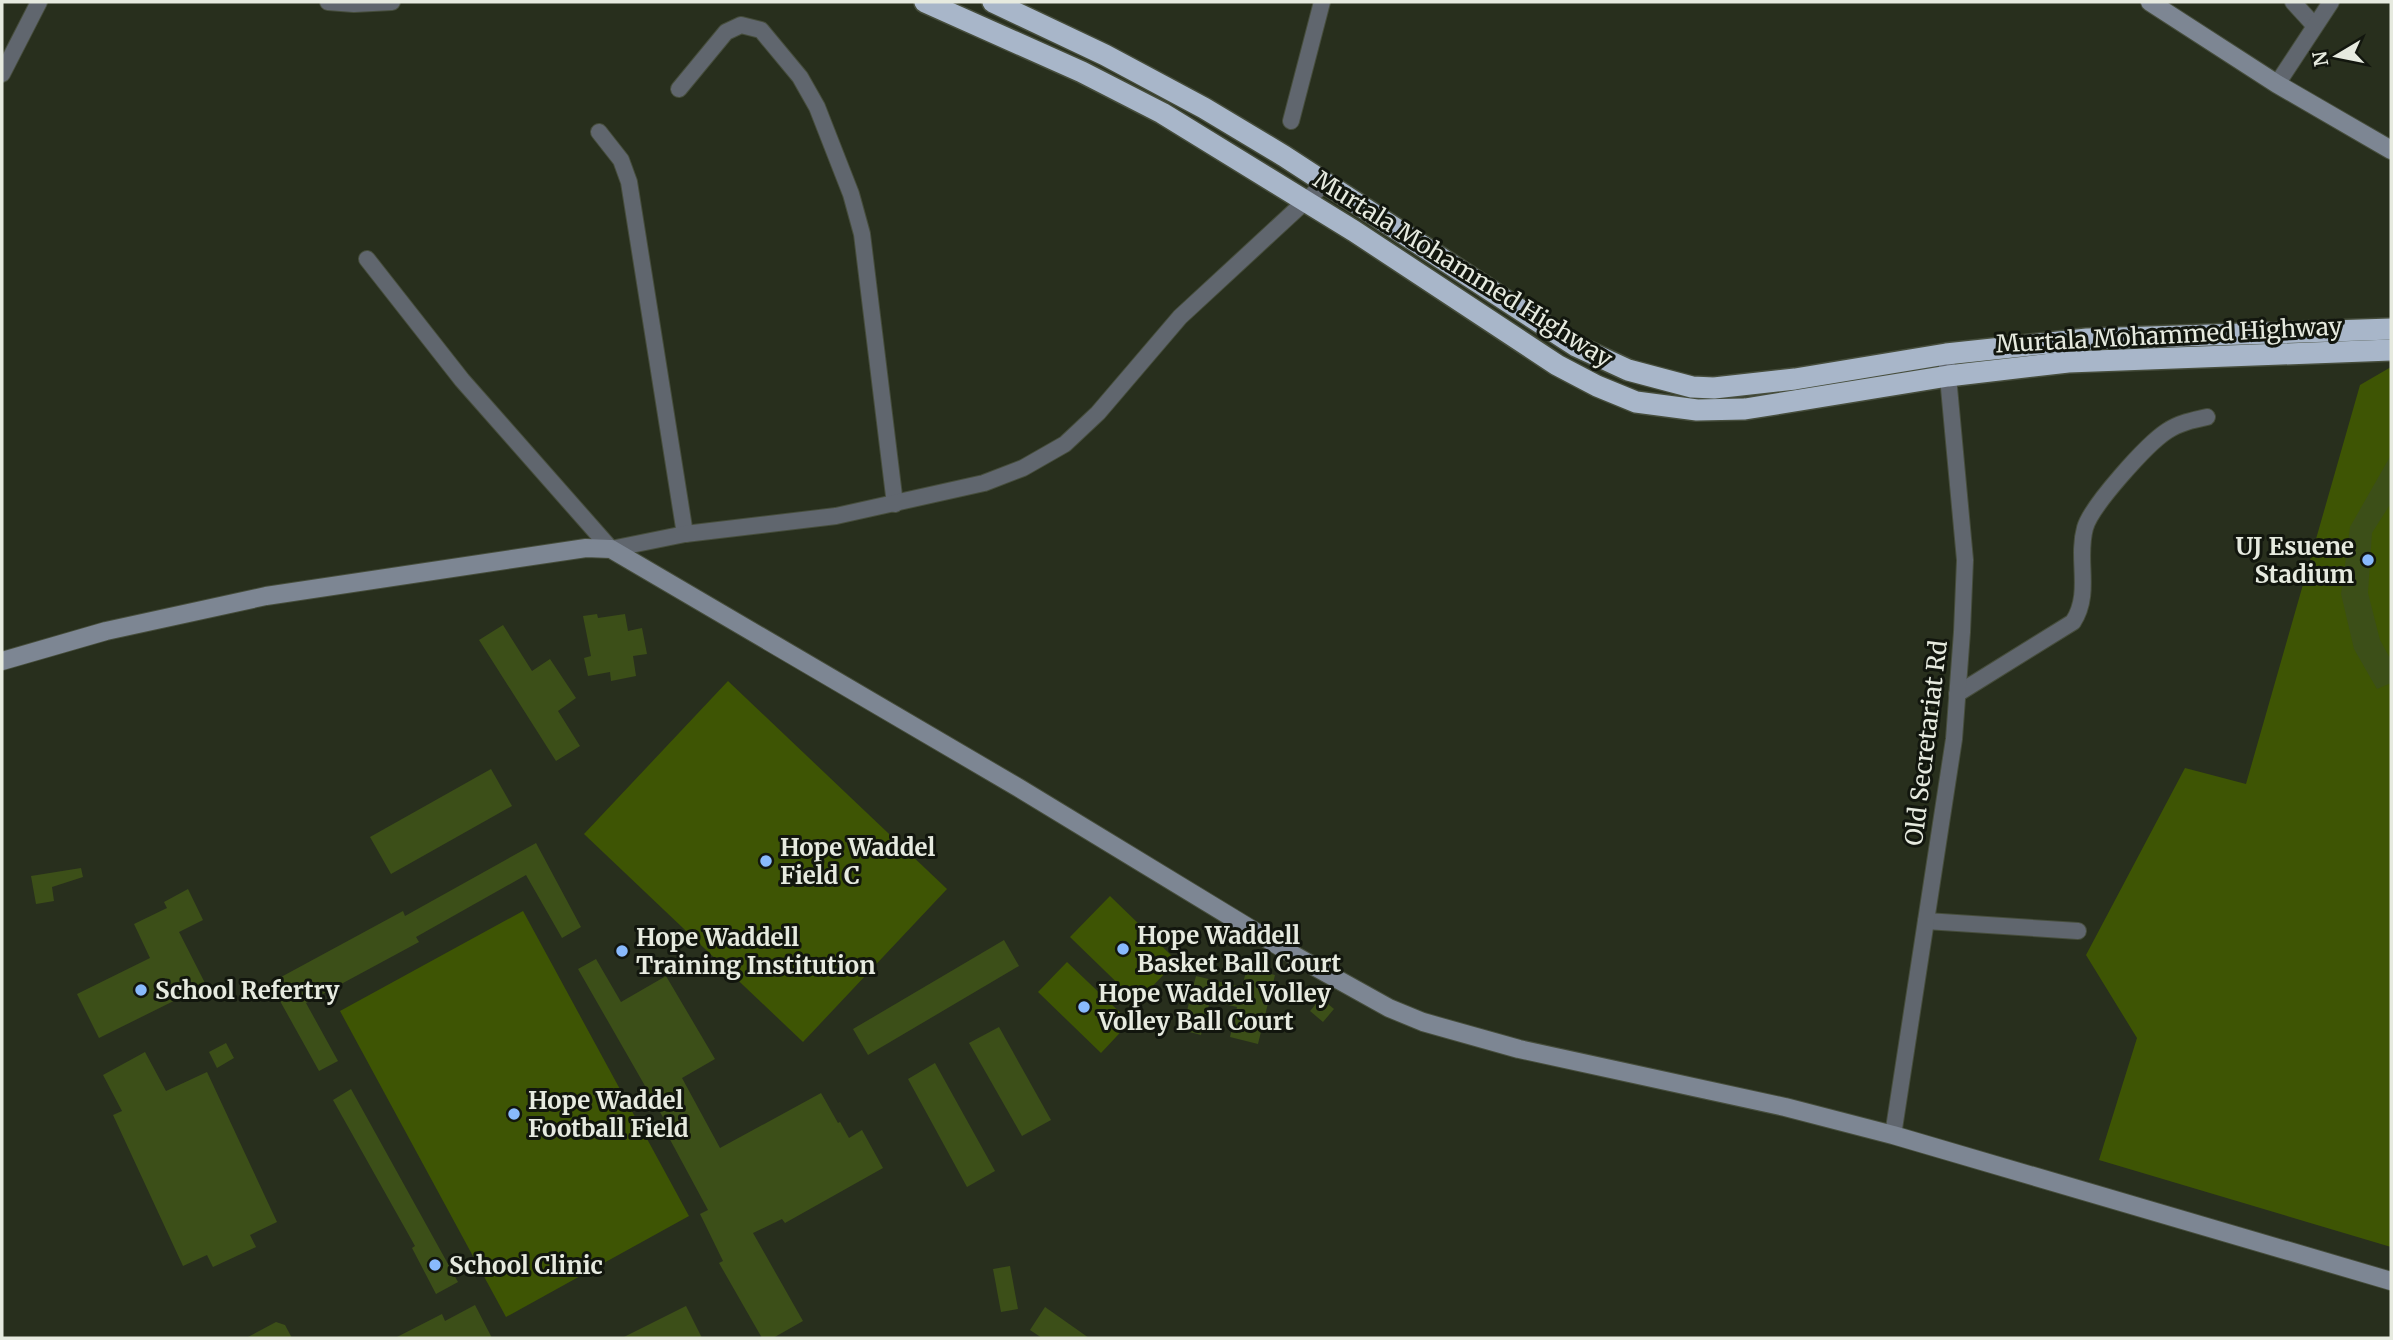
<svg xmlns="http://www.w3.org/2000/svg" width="2393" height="1340" font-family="Merriweather,serif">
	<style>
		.green { fill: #3e5504 }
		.building { fill: #3c4f18 }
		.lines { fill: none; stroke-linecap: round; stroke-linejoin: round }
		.street-casing { stroke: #464d3c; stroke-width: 18 }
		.secondary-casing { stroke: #464d3c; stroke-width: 20 }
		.highway-casing { stroke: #464d3c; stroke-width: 24 }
		.street { stroke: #60666e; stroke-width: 16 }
		.secondary { stroke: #7d8693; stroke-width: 18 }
		.highway { stroke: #a8b6c9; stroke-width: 21 }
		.poi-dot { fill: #89bafc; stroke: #12160e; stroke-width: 2.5 }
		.labels { text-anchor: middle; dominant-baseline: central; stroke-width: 6; stroke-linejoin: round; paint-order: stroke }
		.street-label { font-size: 24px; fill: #e6eadf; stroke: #12160e }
		.poi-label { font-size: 24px; font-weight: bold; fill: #e6eadf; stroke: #12160e; text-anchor: start }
	</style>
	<rect width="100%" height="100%" fill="#282f1d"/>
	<g class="green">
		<polygon points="2391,367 2391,1247 2099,1160 2137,1038 2086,955 2185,768 2246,784 2360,385"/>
		<polygon points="728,681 947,889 803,1042 584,834"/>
		<polygon points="1110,896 1177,961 1137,1002 1070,937"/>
		<polygon points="523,911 689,1216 506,1317 340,1011"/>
		<polygon points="1067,962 1130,1022 1101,1053 1038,992"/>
	</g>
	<g class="building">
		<polygon points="2391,455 2391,503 2372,533 2368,593 2380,640 2391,660 2391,683 2377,689 2354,649 2341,594 2350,527"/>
		<polygon points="597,614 598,618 625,614 628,631 642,628 647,654 633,656 636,676 611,681 610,672 588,676 584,658 591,656 583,616"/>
		<polygon points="503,625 532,671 550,659 576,698 558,711 580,746 556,761 479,640"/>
		<polygon points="491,769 512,806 391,874 370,837"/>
		<polygon points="536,843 581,927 562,938 526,875 416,937 419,942 306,1003 338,1061 319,1071 270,983 403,911 405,916"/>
		<polygon points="81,868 83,877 52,887 54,901 36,904 31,876"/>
		<polygon points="188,889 203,920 179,932 206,985 99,1038 77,994 150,958 134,924 167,908 164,902"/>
		<polygon points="1004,940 1019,966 868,1055 853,1029"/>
		<polygon points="596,959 621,1002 666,976 715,1059 682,1078 720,1148 821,1093 838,1123 840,1122 849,1138 862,1130 883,1168 785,1223 782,1219 753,1233 803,1321 773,1338 762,1338 719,1263 723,1261 700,1214 708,1210 660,1121 664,1119 578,969"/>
		<polygon points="1247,968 1275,975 1258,1044 1230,1037 1237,1007 1210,1001 1201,1035 1182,1030 1196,976 1242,987"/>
		<polygon points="1321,998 1334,1009 1323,1022 1310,1011"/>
		<polygon points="999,1027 1051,1120 1022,1136 969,1043"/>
		<polygon points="226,1043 234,1058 217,1068 209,1052"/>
		<polygon points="145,1052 166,1091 207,1072 277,1222 250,1235 256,1247 213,1267 207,1255 183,1266 113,1115 122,1111 103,1075"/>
		<polygon points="935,1063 995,1171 967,1187 908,1079"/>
		<polygon points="351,1089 458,1282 436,1294 412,1248 415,1246 333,1100"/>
		<polygon points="1010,1266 1018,1309 1001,1312 993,1269"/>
		<polygon points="475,1305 492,1338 395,1338 442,1314 445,1321"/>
		<polygon points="686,1306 702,1338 622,1338"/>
		<polygon points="1045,1307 1089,1338 1042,1338 1030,1330"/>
		<polygon points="276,1322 285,1325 292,1338 246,1338"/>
	</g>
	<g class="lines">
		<defs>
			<g id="street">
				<polyline points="328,2 354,4 392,2"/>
				<polyline points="2293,2 2314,25"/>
				<polyline points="2,74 39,2"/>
				<polyline points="2277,84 2331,2"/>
				<polyline points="679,89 726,32 741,25 761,30 800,77 817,107 851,194 862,234 895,504"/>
				<polyline points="1291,121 1322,2"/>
				<polyline points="599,132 621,160 629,182 685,534"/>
				<polyline points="367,259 462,380 611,549 685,534 836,516 984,483 1023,468 1065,444 1098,413 1180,317 1325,183"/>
				<path d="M1957 694 2073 622C2092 593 2076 560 2085 528 2091 506 2147 444 2167 431 2179 423 2193 420 2207 417"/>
				<polyline points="1926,921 2078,931"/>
				<polyline points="1893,1135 1954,739 1962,632 1965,560 1947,366"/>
			</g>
			<g id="secondary">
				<polyline points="2150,2 2277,84 2391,150"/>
				<polyline points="2,661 106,631 266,596 586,548 611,549 1019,788 1292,954 1389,1008 1423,1022 1519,1049 1785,1107 1893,1135 2391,1281"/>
			</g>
			<g id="highway">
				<polyline points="925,2 1082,72 1162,113 1354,231 1557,365 1597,386 1636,402 1697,410 1745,409 1948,376 2068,362 2391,350"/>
				<polyline points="993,2 1105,55 1204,108 1284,156 1576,346 1628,370 1692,387 1714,388 1795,379 1946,354 2087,339 2391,329"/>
			</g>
		</defs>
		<use href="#street" class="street-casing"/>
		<use href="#secondary" class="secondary-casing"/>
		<use href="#highway" class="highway-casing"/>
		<use href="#street" class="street"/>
		<use href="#secondary" class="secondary"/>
		<use href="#highway" class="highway"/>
	</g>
	<g class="poi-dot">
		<circle cx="2368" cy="560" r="7"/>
		<circle cx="766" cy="861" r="7"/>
		<circle cx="1123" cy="949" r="7"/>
		<circle cx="622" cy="951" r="7"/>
		<circle cx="141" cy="990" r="7"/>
		<circle cx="1084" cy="1007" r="7"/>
		<circle cx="514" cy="1114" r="7"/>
		<circle cx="435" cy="1265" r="7"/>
	</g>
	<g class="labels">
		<g class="street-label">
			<text transform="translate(1463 269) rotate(32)">Murtala Mohammed Highway</text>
			<text transform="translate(2169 335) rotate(-3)">Murtala Mohammed Highway</text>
			<text transform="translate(1926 743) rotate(-83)">Old Secretariat Rd</text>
		</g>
		<g class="poi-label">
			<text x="2354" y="546" text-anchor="end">UJ Esuene<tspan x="2354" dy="28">Stadium</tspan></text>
			<text x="780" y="847">Hope Waddel<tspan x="780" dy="28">Field C</tspan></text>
			<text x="1137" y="935">Hope Waddell<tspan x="1137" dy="28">Basket Ball Court</tspan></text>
			<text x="636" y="937">Hope Waddell<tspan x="636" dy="28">Training Institution</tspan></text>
			<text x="155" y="990">School Refertry</text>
			<text x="1098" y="993">Hope Waddel Volley<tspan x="1098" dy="28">Volley Ball Court</tspan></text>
			<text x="528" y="1100">Hope Waddel<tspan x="528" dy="28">Football Field</tspan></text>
			<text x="449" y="1265">School Clinic</text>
		</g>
	</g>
	<rect width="2393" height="1340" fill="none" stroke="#e6eadf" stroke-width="7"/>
	<g transform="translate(2337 56) rotate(260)" stroke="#12160e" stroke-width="5" paint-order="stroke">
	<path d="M0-5L12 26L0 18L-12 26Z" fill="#e6eadf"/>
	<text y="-10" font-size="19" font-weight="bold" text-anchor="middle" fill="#e6eadf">N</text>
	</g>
</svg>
